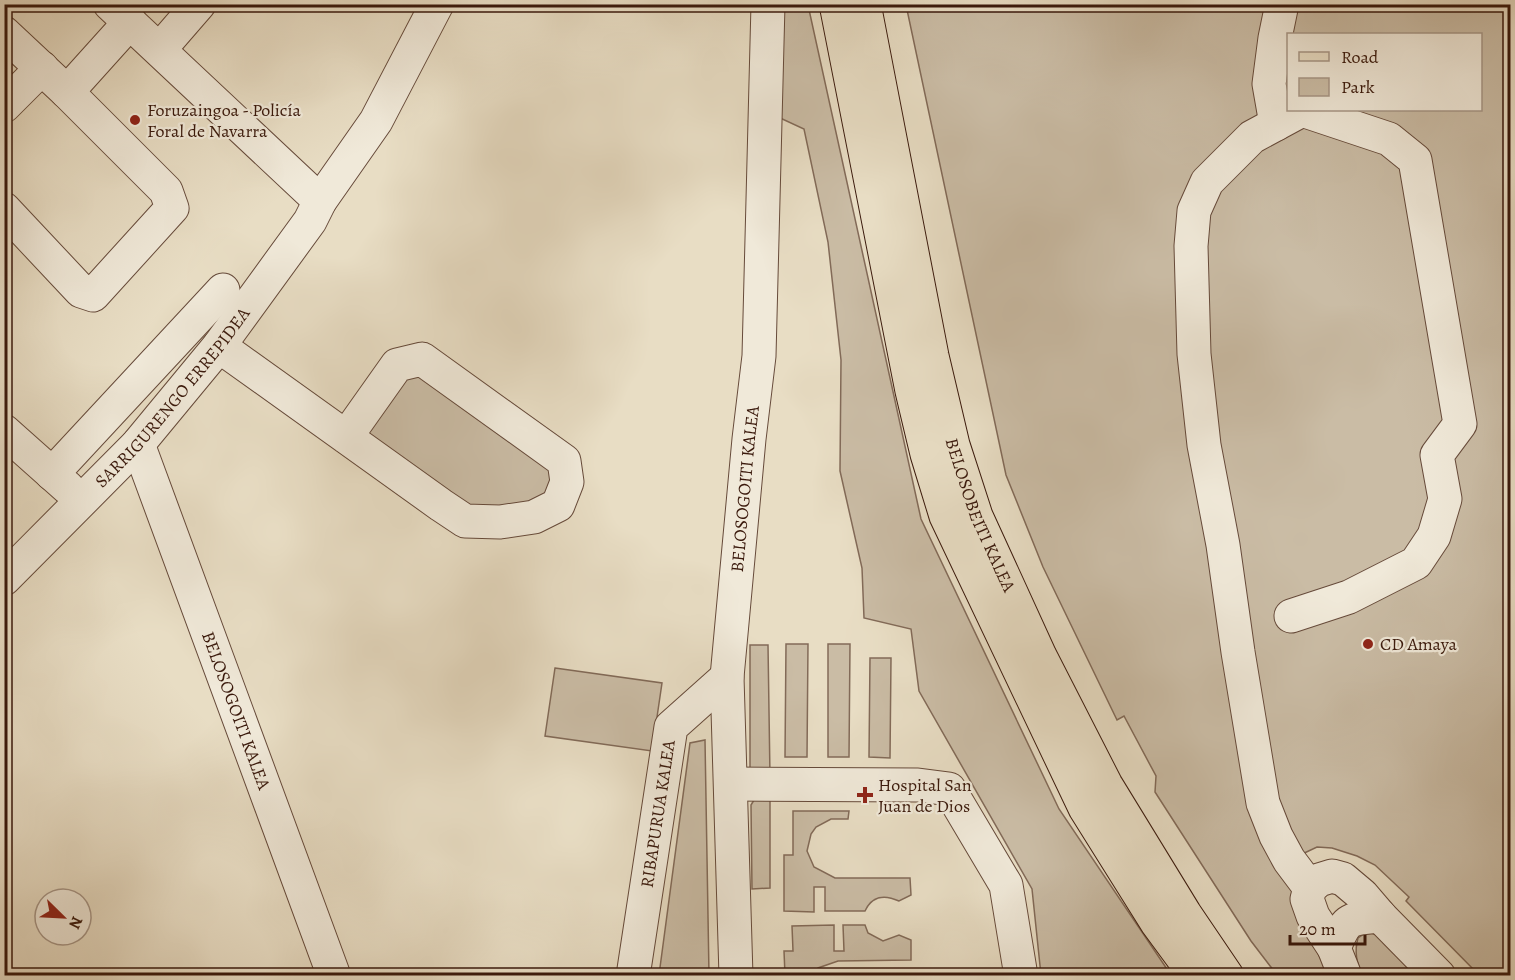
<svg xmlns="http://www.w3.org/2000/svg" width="1515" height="980" font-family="Alegreya,serif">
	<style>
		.green { fill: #cabca5; stroke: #826a58; stroke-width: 1.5; fill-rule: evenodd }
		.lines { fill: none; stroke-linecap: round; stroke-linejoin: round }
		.minor-casing { stroke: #664a3a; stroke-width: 35 }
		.major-casing { stroke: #3a190c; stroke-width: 35 }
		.minor { stroke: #f0e9d9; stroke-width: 33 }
		.major { stroke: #e8ddc4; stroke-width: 33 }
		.poi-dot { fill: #8f2418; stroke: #f0e9d9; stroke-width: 2 }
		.labels { text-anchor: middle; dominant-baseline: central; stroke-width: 4.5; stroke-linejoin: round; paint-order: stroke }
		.poi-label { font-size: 18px; fill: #3a190c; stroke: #f0e9d9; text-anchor: start }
		.street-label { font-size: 18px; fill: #3a190c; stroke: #f0e9d9 }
	</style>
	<rect width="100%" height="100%" fill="#e8ddc4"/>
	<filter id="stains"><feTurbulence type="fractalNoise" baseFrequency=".00333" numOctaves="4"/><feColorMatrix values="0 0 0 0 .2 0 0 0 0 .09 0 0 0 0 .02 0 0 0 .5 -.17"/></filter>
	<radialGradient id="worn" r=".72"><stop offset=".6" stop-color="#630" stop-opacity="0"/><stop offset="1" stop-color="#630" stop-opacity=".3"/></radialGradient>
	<g class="green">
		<polygon points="768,5 808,5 921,519 1059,809 1171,975 1041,975 1032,889 919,691 911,629 864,618 862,568 840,471 841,360 828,242 804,129 765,111"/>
		<path d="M906 5H1510V975H1479L1406 901 1409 897 1375 865 1357 856 1332 848 1317 847 1298 856 1332 975H1277L1251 941 1155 792 1156 776 1124 716 1117 720 1043 567 1006 475ZM1288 34H1480V110H1288Z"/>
		<polygon points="410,368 542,457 552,476 542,502 464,509 365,440 366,420"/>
		<polygon points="786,644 808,644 807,757 785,757"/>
		<polygon points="828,644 850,644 849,757 828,757"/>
		<polygon points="750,645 768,645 770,777 750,770"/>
		<polygon points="870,658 891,658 890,758 869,757"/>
		<polygon points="555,668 662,683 652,751 545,736"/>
		<polygon points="705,740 709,975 659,975 690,743"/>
		<polygon points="770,793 770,888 752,889 751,805 757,795"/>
		<path d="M793 811H849L848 819H831L816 827 811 834 807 851 814 867 835 878H910L911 895 899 901C884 894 872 896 865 911H825V887H814V912L784 911V855H793Z"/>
		<polygon points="834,925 834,951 844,951 843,925 865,925 868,933 883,941 899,935 911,940 911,960 838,961 818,968 812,975 785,975 784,951 793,951 792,926"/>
		<path d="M1367 932 1378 935 1416 975H1363C1356 963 1354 952 1358 938Z"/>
	</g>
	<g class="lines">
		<defs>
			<g id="minor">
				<polyline points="110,4 320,201"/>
				<polyline points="4,33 67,92"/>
				<polyline points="160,49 199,4"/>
				<polyline points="4,106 42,68"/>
				<polyline points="1276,124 1269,84 1275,38 1282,4"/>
				<polyline points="4,209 81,291 93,295 172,208 166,191 67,92 130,22"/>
				<polyline points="219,346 441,505 465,521 500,522 534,517 558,505 567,482 564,461 422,359 397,365 346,437"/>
				<polyline points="4,431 68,488"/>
				<path id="s1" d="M138 444 334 976"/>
				<polyline points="52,474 223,290"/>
				<path id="s2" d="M4 579 138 444 219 346 310 221 320 201 376 121 437 4"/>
				<polyline points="1291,616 1349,597 1416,563 1434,536 1445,499 1437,455 1460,424 1415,160 1389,139 1302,110 1252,137 1207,182 1194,211 1191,246 1194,354 1204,445 1223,545 1238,652 1263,803 1276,836 1289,860 1310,888"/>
				<polyline points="731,784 918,785 949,789 1006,885 1021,976"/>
				<path d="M1334 948C1347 917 1348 919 1380 916"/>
				<path id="s3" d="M633 976 671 727 727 677"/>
				<path id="s4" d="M736 976 727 677 749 439 759 356 768 4"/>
				<polyline points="1345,976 1334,948 1313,916 1307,899 1310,888 1319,880 1332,876 1343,879 1362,895 1380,916 1439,976"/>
			</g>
			<g id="major">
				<polyline points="836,4 912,391 927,454 946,516 1085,808 1157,923 1196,976"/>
				<path id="s5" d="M864 4 932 356 953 445 976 516 1040 656 1106 785 1185 914 1227 976"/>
			</g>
		</defs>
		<use href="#minor" class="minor-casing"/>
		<use href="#major" class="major-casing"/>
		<use href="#minor" class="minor"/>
		<use href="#major" class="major"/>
	</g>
	<g class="poi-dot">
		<circle cx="135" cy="120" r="6"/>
		<circle cx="1368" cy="644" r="6"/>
		<path d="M862 786h6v6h6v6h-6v6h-6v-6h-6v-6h6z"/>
	</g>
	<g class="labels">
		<g class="poi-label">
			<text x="147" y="110">Foruzaingoa - Policía<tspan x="147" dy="21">Foral de Navarra</tspan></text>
			<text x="1380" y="644">CD Amaya</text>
			<text x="878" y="785">Hospital San<tspan x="878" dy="21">Juan de Dios</tspan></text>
		</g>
		<g class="street-label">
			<text stroke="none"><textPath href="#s2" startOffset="248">SARRIGURENGO ERREPIDEA</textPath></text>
			<text stroke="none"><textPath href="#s4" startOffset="488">BELOSOGOITI KALEA</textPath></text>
			<text stroke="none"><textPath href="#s5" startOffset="525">BELOSOBEITI KALEA</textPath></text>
			<text stroke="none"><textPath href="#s1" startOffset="284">BELOSOGOITI KALEA</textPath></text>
			<text stroke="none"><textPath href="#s3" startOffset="164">RIBAPURUA KALEA</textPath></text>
		</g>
	</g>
	<rect width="1515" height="980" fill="none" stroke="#e8ddc4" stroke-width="24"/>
	<rect x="6" y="6" width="1503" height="968" fill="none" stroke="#3a190c" stroke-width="3"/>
	<rect x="12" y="12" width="1491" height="956" fill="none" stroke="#3a190c" stroke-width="1.5"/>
	<rect x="1287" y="33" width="195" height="78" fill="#f0e9d9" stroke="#a79687" stroke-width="1.5"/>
	<rect x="1299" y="52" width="30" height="9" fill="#e8ddc4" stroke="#a79687" stroke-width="1.5"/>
	<text x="1341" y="63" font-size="18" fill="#3a190c">Road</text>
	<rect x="1299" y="78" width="30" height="18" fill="#cabca5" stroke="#a79687" stroke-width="1.5"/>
	<text x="1341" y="93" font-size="18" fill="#3a190c">Park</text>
	<g transform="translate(63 917) rotate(114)"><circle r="28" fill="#f0e9d9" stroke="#a79687" stroke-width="1.5"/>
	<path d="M0-4.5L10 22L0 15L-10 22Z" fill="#8f2418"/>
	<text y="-9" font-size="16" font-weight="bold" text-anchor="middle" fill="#3a190c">N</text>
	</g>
	<path d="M1290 935v9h75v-9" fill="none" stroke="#3a190c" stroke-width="3"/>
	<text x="1299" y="935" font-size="18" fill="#3a190c" stroke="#f0e9d9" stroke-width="4.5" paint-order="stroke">20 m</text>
	<rect width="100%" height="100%" filter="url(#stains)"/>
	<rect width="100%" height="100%" fill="url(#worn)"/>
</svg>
